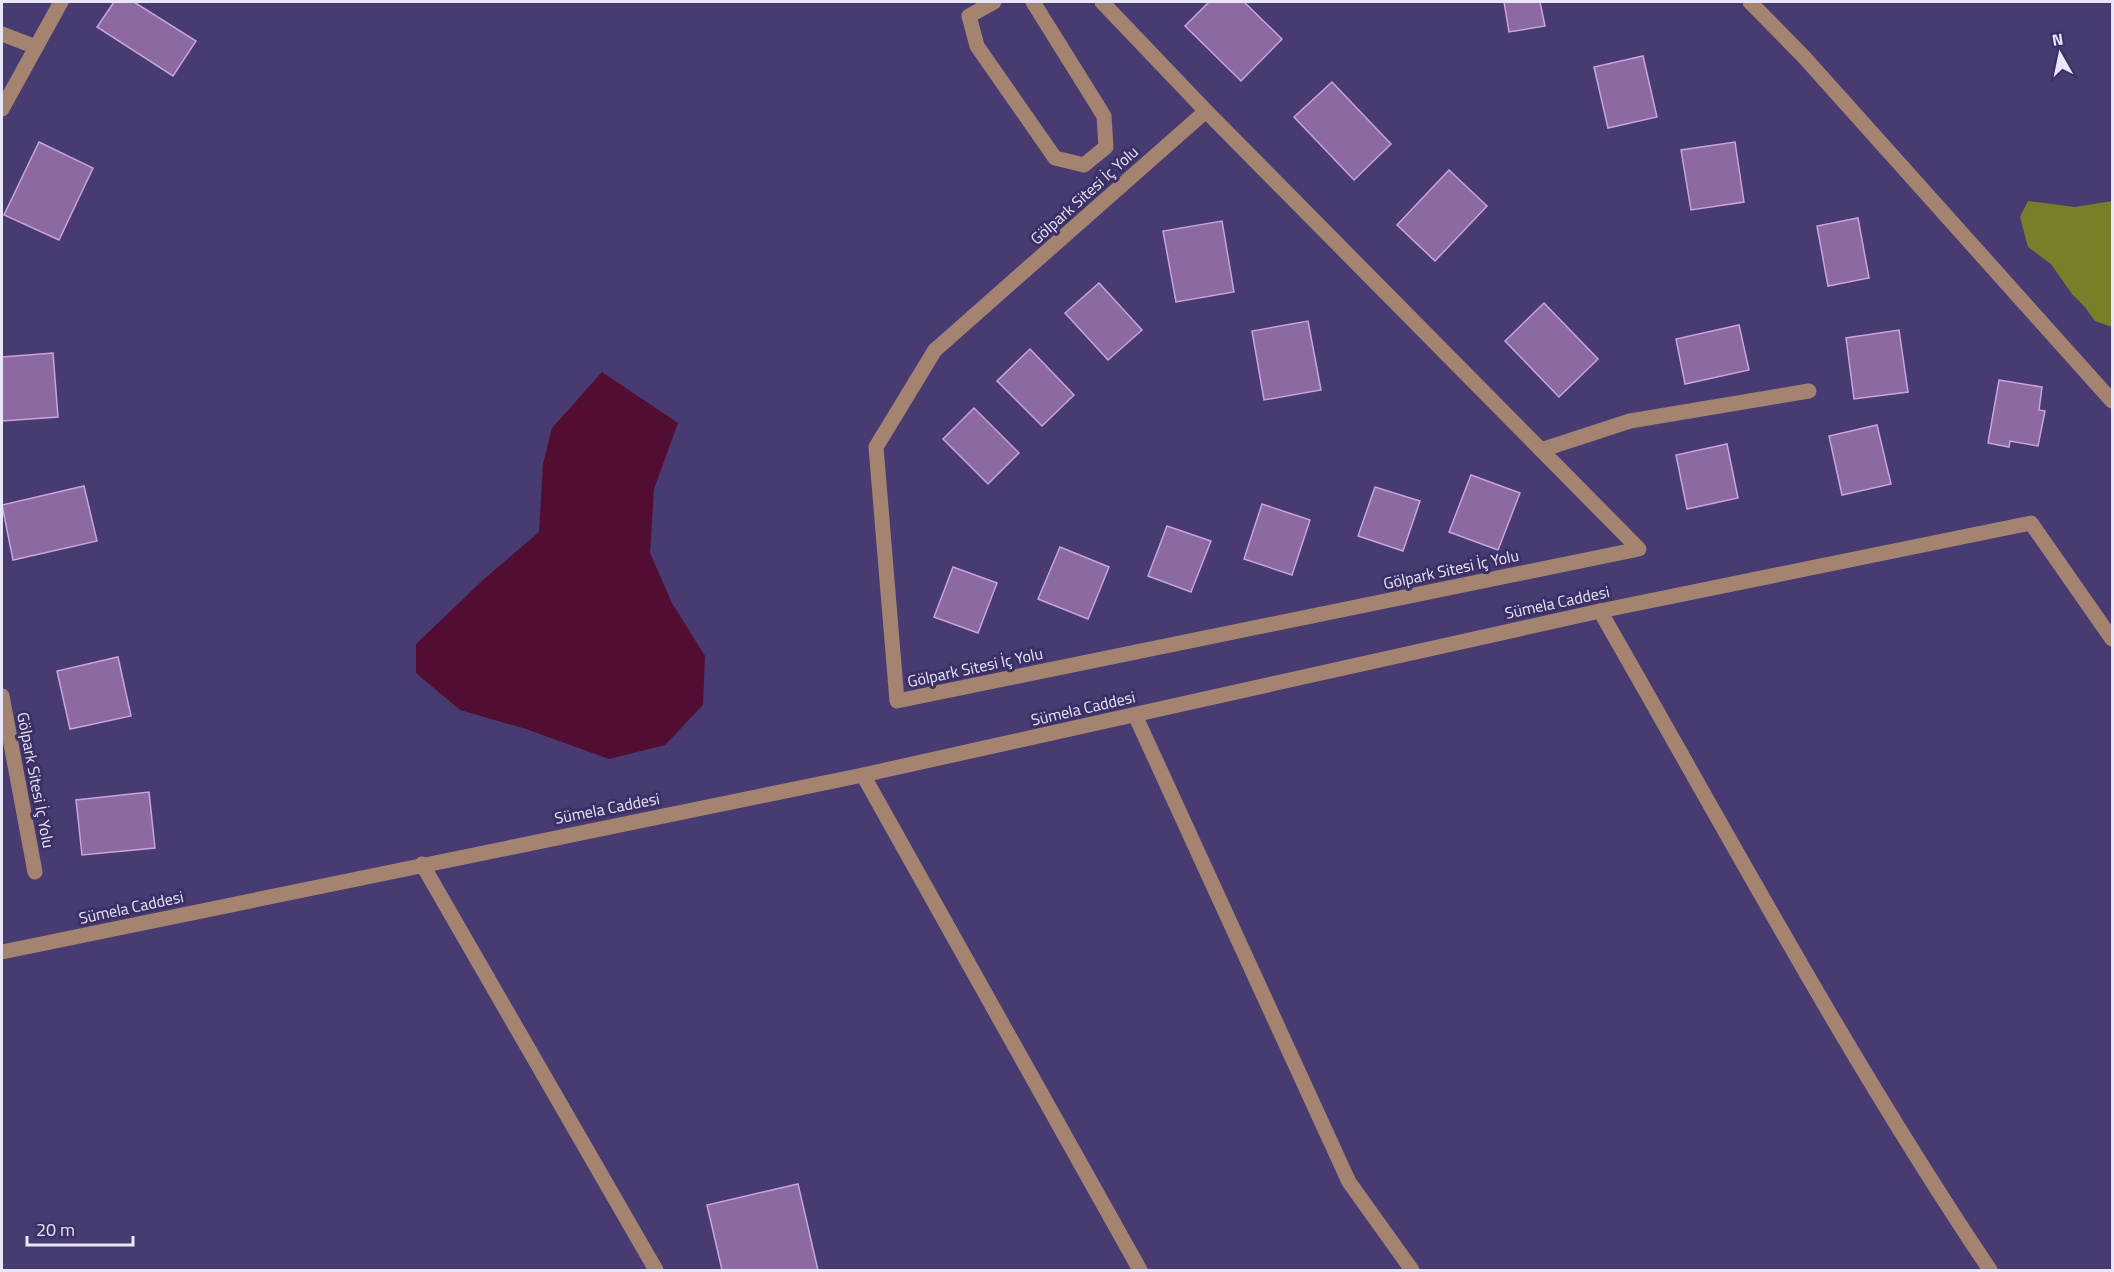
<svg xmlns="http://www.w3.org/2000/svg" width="2114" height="1272" font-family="'Titillium Web',sans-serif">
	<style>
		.forest { fill: #797e29 }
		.water { fill: #520d33 }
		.building { fill: #8c69a0; stroke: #c8a4df; stroke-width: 1.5 }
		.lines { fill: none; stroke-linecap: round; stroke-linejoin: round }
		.minor { stroke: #a48471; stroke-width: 15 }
		.labels { text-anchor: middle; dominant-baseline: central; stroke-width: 6; stroke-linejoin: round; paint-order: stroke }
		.street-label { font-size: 16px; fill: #e9e6fa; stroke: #3d3066 }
	</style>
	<rect width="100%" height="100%" fill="#483b72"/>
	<polygon class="forest" points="2028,201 2075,207 2112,201 2112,327 2095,321 2085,307 2072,294 2051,264 2028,247 2020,217"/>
	<polygon class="water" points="602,372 678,423 654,489 650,553 672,603 705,656 703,705 665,745 609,759 526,729 460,710 416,673 416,644 483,580 539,532 543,464 552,428"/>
	<g class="building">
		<polygon points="114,2 134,2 196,41 173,76 97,27"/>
		<polygon points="1209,2 1244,2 1282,39 1241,81 1185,26"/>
		<polygon points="1504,2 1540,2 1545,26 1509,32"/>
		<polygon points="1643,56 1657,117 1608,128 1594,67"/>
		<polygon points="1332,82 1391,144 1354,180 1294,117"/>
		<polygon points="39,142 93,168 59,240 4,215"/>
		<polygon points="1735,142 1744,202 1691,210 1681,150"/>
		<polygon points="1449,170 1487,206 1435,261 1397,225"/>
		<polygon points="1858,218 1869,278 1828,286 1817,226"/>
		<polygon points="1222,221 1234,292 1176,302 1163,231"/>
		<polygon points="1099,283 1142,330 1108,360 1065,313"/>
		<polygon points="1544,303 1598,359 1559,397 1505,341"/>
		<polygon points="1308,321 1321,390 1264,400 1252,331"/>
		<polygon points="1739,325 1749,370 1685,384 1676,339"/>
		<polygon points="1899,330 1908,392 1854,399 1846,338"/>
		<polygon points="1030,349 1074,395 1042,426 997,381"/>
		<polygon points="53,353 58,417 2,421 2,357"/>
		<polygon points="1999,380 2042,387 2039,410 2045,411 2038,446 2010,441 2009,447 1988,443"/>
		<polygon points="974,408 1019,453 988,484 943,439"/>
		<polygon points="1877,425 1891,484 1842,495 1829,436"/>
		<polygon points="1727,444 1738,498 1687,509 1676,455"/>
		<polygon points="1471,475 1520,493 1498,550 1449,532"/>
		<polygon points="84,486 97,541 13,560 2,505"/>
		<polygon points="1375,487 1420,501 1403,551 1358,536"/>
		<polygon points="1262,504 1310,520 1292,575 1244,559"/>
		<polygon points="1167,526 1211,541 1191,592 1148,576"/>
		<polygon points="1060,547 1109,567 1088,619 1038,599"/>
		<polygon points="953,567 997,583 978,633 934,617"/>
		<polygon points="118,657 131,716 70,729 57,671"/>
		<polygon points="149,792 155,848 82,855 76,800"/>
		<polygon points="798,1184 818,1270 722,1270 707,1205"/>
	</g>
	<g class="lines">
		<g class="minor">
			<polyline points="994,2 969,16 977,46 1055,158 1084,165 1106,147 1104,116 1033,2"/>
			<polyline points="1102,2 1206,111 1639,549 897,701 876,447 935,350 1206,111"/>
			<polyline points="1750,2 1804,57 2112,401"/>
			<polyline points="2,34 36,47"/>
			<polyline points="2,109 61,2"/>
			<polyline points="1541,450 1630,421 1809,391"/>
			<path d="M1600 611C1727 832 1848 1059 1990 1270"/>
			<polyline points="2,696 35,872"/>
			<polyline points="1135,715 1349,1182 1412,1270"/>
			<polyline points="863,775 1140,1270"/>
			<polyline points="422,864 656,1270"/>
			<polyline points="2,952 863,775 1600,611 2031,523 2112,639"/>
		</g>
	</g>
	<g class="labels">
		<g class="street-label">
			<text transform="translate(1084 195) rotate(-42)">Gölpark Sitesi İç Yolu</text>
			<text transform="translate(1451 569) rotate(-12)">Gölpark Sitesi İç Yolu</text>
			<text transform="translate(1557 602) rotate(-12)">Sümela Caddesi</text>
			<text transform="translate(975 667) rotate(-12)">Gölpark Sitesi İç Yolu</text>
			<text transform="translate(1083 708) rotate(-13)">Sümela Caddesi</text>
			<text transform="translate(36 780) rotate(79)">Gölpark Sitesi İç Yolu</text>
			<text transform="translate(607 808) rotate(-11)">Sümela Caddesi</text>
			<text transform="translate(131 907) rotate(-12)">Sümela Caddesi</text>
		</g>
	</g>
	<rect width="2114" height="1272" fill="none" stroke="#e9e6fa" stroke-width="6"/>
	<g transform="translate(2060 54) rotate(351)" stroke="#3d3066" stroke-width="4.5" paint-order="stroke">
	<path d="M0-4.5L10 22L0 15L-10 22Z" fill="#e9e6fa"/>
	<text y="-9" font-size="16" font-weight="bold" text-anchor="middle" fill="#e9e6fa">N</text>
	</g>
	<path d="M27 1236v9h106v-9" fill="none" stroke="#e9e6fa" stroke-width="3"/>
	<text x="36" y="1236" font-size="18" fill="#e9e6fa" stroke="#3d3066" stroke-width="4.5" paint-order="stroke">20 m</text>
</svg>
